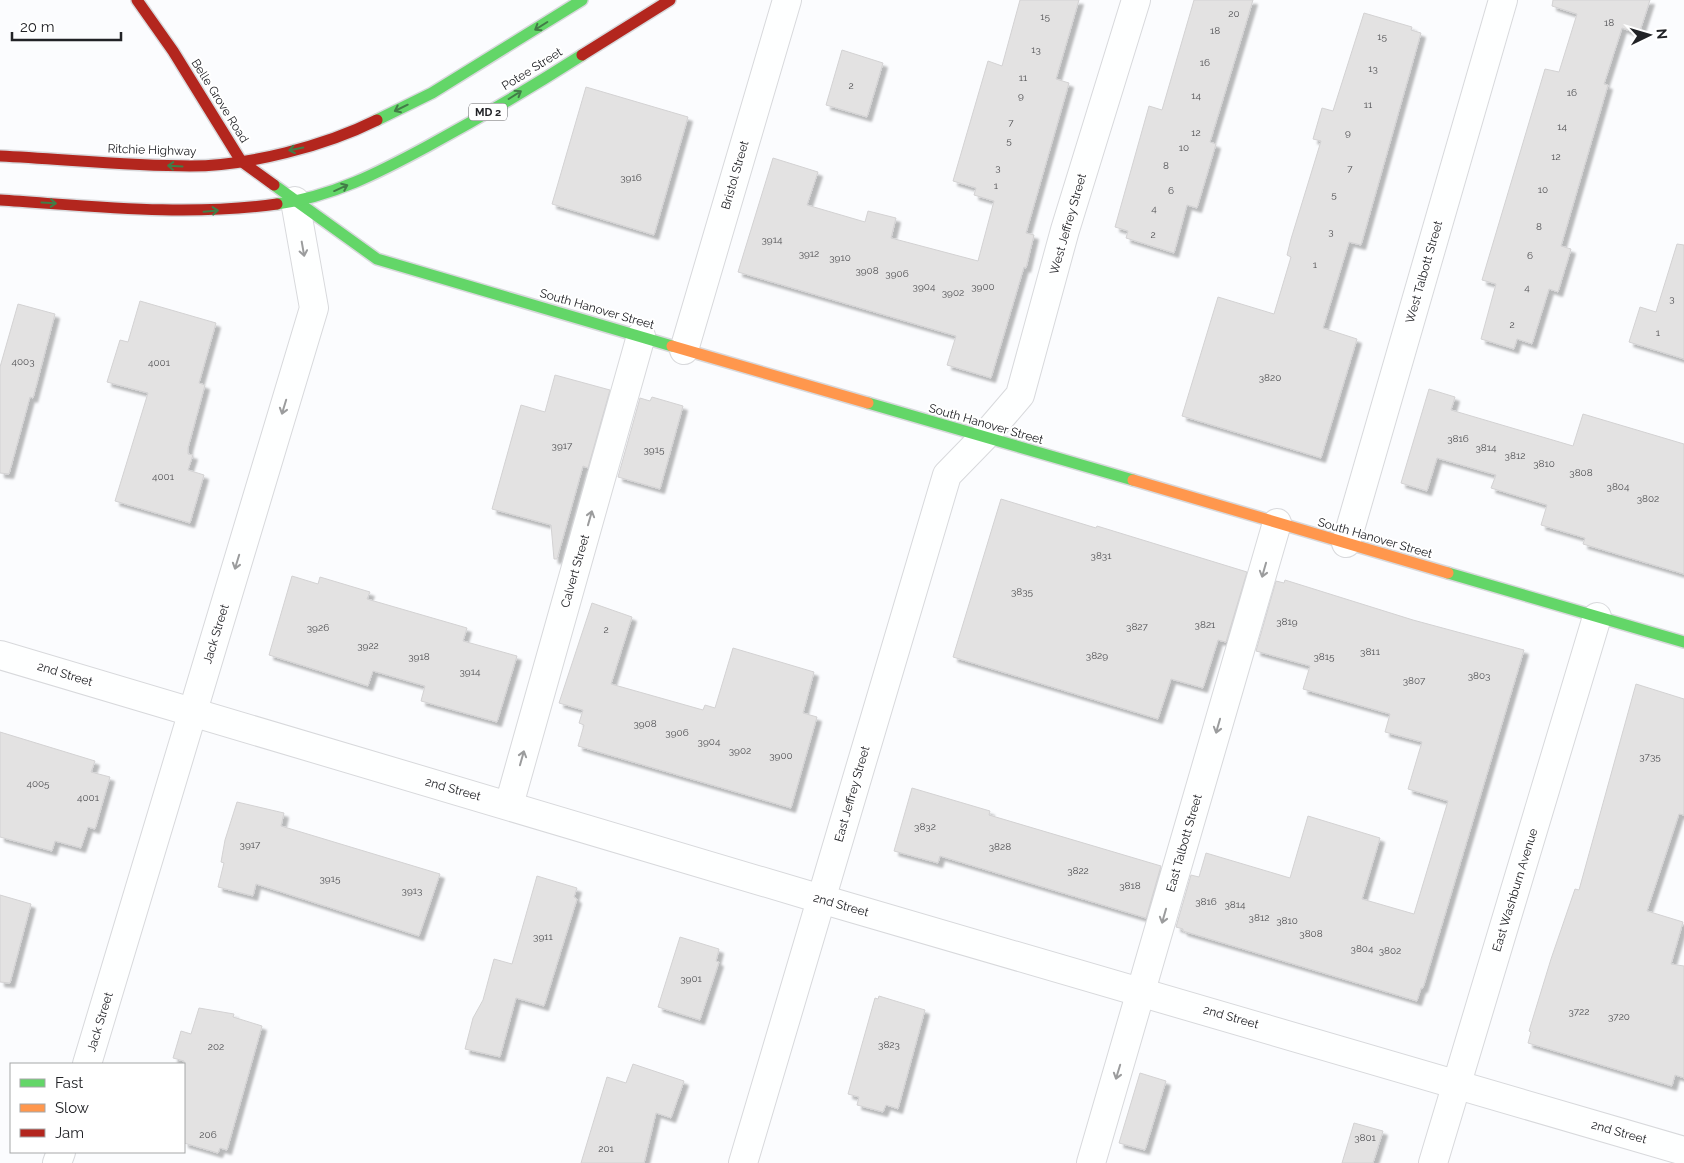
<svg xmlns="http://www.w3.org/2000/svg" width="1684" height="1163" font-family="Raleway,sans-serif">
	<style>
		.building { fill: #e3e2e2; stroke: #d3d2d3; filter: url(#shadow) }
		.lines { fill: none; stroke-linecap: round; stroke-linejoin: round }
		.street-casing { stroke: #d8d9dc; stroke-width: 30 }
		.fast-casing { stroke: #d8d9dc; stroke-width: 14 }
		.slow-casing { stroke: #d8d9dc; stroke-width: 14 }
		.jam-casing { stroke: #d8d9dc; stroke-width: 14 }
		.street { stroke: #feffff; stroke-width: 28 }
		.fast { stroke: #63d668; stroke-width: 11 }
		.slow { stroke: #ff974d; stroke-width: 11 }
		.jam { stroke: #b3261e; stroke-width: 11 }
		.oneway { stroke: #427c47 }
		.oneway2 { stroke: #9b9c9d }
		.labels { text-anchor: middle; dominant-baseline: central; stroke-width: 4; stroke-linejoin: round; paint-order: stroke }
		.number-label { font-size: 10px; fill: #525255 }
		.shield { fill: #fff; stroke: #646467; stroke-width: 1 }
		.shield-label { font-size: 11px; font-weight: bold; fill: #212226 }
		.street-label { font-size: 12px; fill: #212226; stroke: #fff }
	</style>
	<defs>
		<filter id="shadow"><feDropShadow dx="4.5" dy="4.5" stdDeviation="1" flood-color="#0004"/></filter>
	</defs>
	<rect width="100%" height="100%" fill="#fbfcfe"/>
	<g class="building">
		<polygon points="1020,0 1079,0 1056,79 1069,83 1026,233 1034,235 1026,268 1024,267 991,378 947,365 956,336 738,272 773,158 818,172 807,205 865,222 868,211 896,218 891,238 978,261 994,201 974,195 976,188 953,181 988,61 1002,66"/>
		<polygon points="1194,0 1253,0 1210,142 1216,144 1197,208 1187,205 1174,253 1126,238 1128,231 1115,227 1149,106 1162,110"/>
		<polygon points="1553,0 1650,0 1639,34 1622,28 1604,84 1608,85 1561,246 1571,249 1558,292 1549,289 1532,344 1517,339 1514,349 1481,339 1496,284 1482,280 1545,69 1559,72 1577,14 1552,6"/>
		<polygon points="1364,13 1412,27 1411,30 1421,33 1361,245 1349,242 1323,328 1357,339 1321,458 1182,416 1218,297 1274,314 1291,257 1287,255 1291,239 1321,141 1313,139 1322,108 1333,111"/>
		<polygon points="842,50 883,63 867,117 826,105"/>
		<polygon points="586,87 688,117 654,235 552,204"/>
		<polygon points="1677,244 1684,245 1684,359 1629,342 1640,307 1656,312"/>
		<polygon points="140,301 216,323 199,383 205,385 188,448 188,454 193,455 188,470 204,475 190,523 115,501 148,393 107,382 120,340 128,342"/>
		<polygon points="18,304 55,314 33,398 30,397 9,474 0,473 0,367"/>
		<polygon points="555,375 610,390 588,468 583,466 557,559 554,559 551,525 492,509 521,405 545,412"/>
		<polygon points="1429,389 1455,397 1451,410 1573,446 1583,414 1684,444 1684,574 1583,544 1585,538 1541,525 1547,505 1491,488 1496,475 1437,458 1427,491 1401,483"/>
		<polygon points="652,397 683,406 660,489 618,477 640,398 650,401"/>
		<polygon points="1001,499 1096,528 1097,526 1247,572 1226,642 1218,640 1203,688 1171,679 1158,719 953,657"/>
		<polygon points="292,576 318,584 320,577 370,592 367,599 467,628 463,641 517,656 497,722 421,701 425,686 373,671 368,686 269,655"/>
		<polygon points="1285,580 1413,620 1524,650 1423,988 1421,988 1417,1001 1183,931 1183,929 1176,927 1191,875 1199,877 1206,853 1290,878 1308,816 1380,838 1362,899 1414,914 1448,801 1408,789 1422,742 1385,732 1390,714 1303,689 1310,666 1256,651 1276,581 1284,583"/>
		<polygon points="592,603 632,617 611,684 703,710 705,705 715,708 733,648 814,672 803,713 817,717 791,808 578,746 584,725 579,723 583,710 559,703"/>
		<polygon points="1636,684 1684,699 1684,815 1679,814 1647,911 1683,922 1671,964 1684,966 1684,1078 1675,1075 1672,1086 1528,1043 1531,1032 1529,1031 1551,959 1575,889 1579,890"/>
		<polygon points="0,732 95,761 91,772 110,777 95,829 88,827 81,848 55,841 52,851 0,837"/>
		<polygon points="912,788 990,811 989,815 1161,866 1146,918 940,856 938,863 894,851"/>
		<polygon points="237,802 284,813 281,826 440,874 419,936 256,884 253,896 218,887 224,863 221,862 225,840"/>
		<polygon points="537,876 577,888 574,897 577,899 544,1006 516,998 500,1057 465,1049 473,1018 483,1000 494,959 512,964"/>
		<polygon points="0,895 31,904 10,983 0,982"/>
		<polygon points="680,937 719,949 716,961 719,962 700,1020 658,1007"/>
		<polygon points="879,996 925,1010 898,1109 886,1105 883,1112 857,1105 859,1097 848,1094 875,998 878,999"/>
		<polygon points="199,1008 234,1014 233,1017 262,1026 227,1150 220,1148 218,1153 184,1143 184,1061 173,1058 181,1031 191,1034"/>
		<polygon points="633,1064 684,1081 671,1118 656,1113 644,1163 581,1163 607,1077 626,1083"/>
		<polygon points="1140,1073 1166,1081 1145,1150 1119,1143"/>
		<polygon points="1354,1123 1383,1131 1373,1163 1342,1163"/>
	</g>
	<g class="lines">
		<defs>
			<g id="street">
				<polyline points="684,350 787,0"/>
				<polyline points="1346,543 1503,0"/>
				<polyline points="0,655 821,899 1684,1151"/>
				<polyline points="509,805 641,336"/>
				<polyline points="87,1064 314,308 295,201"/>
				<polyline points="57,1163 61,1152"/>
				<polyline points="743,1163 947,475 984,437 1020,395 1065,230 1136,0"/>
				<polyline points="1091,1163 1277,523"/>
				<polyline points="1433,1163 1597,617"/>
			</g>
			<g id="fast">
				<polyline points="377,120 432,93 582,0"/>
				<polyline points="274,185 377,259 672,346"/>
				<path d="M277 204C332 197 380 172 428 146 481 117 532 87 582 55"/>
				<polyline points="868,403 1133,480"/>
				<polyline points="1448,573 1684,642"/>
			</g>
			<g id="slow">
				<polyline points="672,346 868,403"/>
				<polyline points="1133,480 1448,573"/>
			</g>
			<g id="jam">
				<polyline points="137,0 173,51 241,161 274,185"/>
				<polyline points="582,55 670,0"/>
				<path d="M0 156C63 159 127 166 190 166 248 166 325 146 377 120"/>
				<path d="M0 200C92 206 185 217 277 204"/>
			</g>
		</defs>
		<use href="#street" class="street-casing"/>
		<use href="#fast" class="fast-casing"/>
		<use href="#slow" class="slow-casing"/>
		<use href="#jam" class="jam-casing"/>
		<use href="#street" class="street"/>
		<use href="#fast" class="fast"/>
		<use href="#slow" class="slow"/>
		<use href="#jam" class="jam"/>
	</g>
	<defs><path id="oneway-shaft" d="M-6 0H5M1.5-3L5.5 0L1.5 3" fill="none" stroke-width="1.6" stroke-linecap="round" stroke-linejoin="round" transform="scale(1.25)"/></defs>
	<g class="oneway">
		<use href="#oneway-shaft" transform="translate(541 26) rotate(148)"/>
		<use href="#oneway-shaft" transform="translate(515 95) rotate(-32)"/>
		<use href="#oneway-shaft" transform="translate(401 108) rotate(154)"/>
		<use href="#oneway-shaft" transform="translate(296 149) rotate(168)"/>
		<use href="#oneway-shaft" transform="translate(175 166) rotate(-177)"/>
		<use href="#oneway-shaft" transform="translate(341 188) rotate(-24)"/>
		<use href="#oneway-shaft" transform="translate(49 203) rotate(3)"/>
		<use href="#oneway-shaft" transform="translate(211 211) rotate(-5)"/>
	</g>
	<g class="oneway2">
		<use href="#oneway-shaft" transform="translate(303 249) rotate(80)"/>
		<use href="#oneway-shaft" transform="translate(284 407) rotate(107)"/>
		<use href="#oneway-shaft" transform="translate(590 518) rotate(-74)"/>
		<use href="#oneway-shaft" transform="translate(237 562) rotate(107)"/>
		<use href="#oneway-shaft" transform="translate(1264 570) rotate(106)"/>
		<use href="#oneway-shaft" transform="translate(1218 726) rotate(106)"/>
		<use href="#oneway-shaft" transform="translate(522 758) rotate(-74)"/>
		<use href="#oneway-shaft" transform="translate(1164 916) rotate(106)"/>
		<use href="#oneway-shaft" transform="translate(1118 1072) rotate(107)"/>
	</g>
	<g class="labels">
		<g class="number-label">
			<text x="1234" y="13">20</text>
			<text x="1045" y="16">15</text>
			<text x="1609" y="22">18</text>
			<text x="1215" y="30">18</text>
			<text x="1382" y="36">15</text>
			<text x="1036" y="49">13</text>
			<text x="1205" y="62">16</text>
			<text x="1373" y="68">13</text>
			<text x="1023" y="77">11</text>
			<text x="851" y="85">2</text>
			<text x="1572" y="92">16</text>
			<text x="1021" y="95">9</text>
			<text x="1196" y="95">14</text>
			<text x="1368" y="104">11</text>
			<text x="1011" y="122">7</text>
			<text x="1562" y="126">14</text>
			<text x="1196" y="132">12</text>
			<text x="1348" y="132">9</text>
			<text x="1009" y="140">5</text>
			<text x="1184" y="147">10</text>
			<text x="1556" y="156">12</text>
			<text x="1166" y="165">8</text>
			<text x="998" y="167">3</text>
			<text x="1350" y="168">7</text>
			<text x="631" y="177">3916</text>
			<text x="996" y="185">1</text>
			<text x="1543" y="189">10</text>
			<text x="1171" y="190">6</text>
			<text x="1334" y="194">5</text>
			<text x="1154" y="208">4</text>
			<text x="1539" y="226">8</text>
			<text x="1331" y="231">3</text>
			<text x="1153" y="234">2</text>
			<text x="772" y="239">3914</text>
			<text x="809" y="253">3912</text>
			<text x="1530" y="255">6</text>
			<text x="840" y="257">3910</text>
			<text x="1315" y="264">1</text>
			<text x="867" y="270">3908</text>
			<text x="897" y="273">3906</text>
			<text x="924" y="286">3904</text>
			<text x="983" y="286">3900</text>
			<text x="1527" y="287">4</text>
			<text x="953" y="292">3902</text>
			<text x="1672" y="298">3</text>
			<text x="1512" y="324">2</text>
			<text x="1658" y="332">1</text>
			<text x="23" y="361">4003</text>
			<text x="159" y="362">4001</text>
			<text x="1270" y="377">3820</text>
			<text x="1458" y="438">3816</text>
			<text x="562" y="445">3917</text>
			<text x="1486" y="447">3814</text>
			<text x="654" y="449">3915</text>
			<text x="1515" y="455">3812</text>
			<text x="1544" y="463">3810</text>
			<text x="1581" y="472">3808</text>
			<text x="163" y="476">4001</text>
			<text x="1618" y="486">3804</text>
			<text x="1648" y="498">3802</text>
			<text x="1101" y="555">3831</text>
			<text x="1022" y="591">3835</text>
			<text x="1287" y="621">3819</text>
			<text x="1205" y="624">3821</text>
			<text x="1137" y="626">3827</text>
			<text x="318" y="627">3926</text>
			<text x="606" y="629">2</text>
			<text x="368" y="645">3922</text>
			<text x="1370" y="651">3811</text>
			<text x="1097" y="655">3829</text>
			<text x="419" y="656">3918</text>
			<text x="1324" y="656">3815</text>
			<text x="470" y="671">3914</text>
			<text x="1479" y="675">3803</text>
			<text x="1414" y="680">3807</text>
			<text x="645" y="723">3908</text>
			<text x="677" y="732">3906</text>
			<text x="709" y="741">3904</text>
			<text x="740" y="750">3902</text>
			<text x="781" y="755">3900</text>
			<text x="1650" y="756">3735</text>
			<text x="38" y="783">4005</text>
			<text x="88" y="797">4001</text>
			<text x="925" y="826">3832</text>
			<text x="250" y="844">3917</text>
			<text x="1000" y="846">3828</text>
			<text x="1078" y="870">3822</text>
			<text x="330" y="878">3915</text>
			<text x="1130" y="885">3818</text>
			<text x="412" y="890">3913</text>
			<text x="1206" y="901">3816</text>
			<text x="1235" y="904">3814</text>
			<text x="1259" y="917">3812</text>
			<text x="1287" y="920">3810</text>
			<text x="1311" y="933">3808</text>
			<text x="543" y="936">3911</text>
			<text x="1362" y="948">3804</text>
			<text x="1390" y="950">3802</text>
			<text x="691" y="978">3901</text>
			<text x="1579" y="1011">3722</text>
			<text x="1619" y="1016">3720</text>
			<text x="889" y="1044">3823</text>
			<text x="216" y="1046">202</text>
			<text x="208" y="1134">206</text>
			<text x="1365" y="1137">3801</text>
			<text x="606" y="1148">201</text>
		</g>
		<rect class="shield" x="469" y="103.5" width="38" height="17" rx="4"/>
		<g class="shield-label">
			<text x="488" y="112">MD 2</text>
		</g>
		<g class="street-label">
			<text transform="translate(532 69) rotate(-32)">Potee Street</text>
			<text transform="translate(220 101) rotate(58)">Belle Grove Road</text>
			<text transform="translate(152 150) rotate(2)">Ritchie Highway</text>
			<text transform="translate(735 175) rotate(-74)">Bristol Street</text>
			<text transform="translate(1068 224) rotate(-74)">West Jeffrey Street</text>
			<text transform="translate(1424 272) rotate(-74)">West Talbott Street</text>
			<text transform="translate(597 309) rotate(16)">South Hanover Street</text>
			<text transform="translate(986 424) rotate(16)">South Hanover Street</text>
			<text transform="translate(1375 538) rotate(16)">South Hanover Street</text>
			<text transform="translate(575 571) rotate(-74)">Calvert Street</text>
			<text transform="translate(216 634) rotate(-73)">Jack Street</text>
			<text transform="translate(65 674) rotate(17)">2nd Street</text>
			<text transform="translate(453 789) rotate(16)">2nd Street</text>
			<text transform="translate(852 794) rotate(-74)">East Jeffrey Street</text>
			<text transform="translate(1184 843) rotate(-74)">East Talbott Street</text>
			<text transform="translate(1515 890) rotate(-73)">East Washburn Avenue</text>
			<text transform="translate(841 905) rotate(16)">2nd Street</text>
			<text transform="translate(1231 1017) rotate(16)">2nd Street</text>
			<text transform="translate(100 1022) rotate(-73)">Jack Street</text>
			<text transform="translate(1619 1132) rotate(16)">2nd Street</text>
		</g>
	</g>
	<rect x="10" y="1063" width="175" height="90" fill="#ffffff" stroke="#a6a7a8"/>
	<rect x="20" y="1079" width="25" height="8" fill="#63d668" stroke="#a6a7a8"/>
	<text x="55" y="1088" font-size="15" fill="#212226">Fast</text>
	<rect x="20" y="1104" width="25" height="8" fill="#ff974d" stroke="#a6a7a8"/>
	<text x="55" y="1113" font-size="15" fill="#212226">Slow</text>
	<rect x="20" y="1129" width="25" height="8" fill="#b3261e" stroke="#a6a7a8"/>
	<text x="55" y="1138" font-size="15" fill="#212226">Jam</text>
	<g transform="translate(1649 35) rotate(85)" stroke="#ffffff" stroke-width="4" paint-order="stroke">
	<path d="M0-4L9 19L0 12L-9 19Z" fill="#212226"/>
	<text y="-8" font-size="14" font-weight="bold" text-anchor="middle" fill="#212226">N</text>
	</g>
	<path d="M12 32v8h109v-8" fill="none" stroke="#212226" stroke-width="2.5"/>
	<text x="20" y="32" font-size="15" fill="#212226" stroke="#ffffff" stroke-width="4" paint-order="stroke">20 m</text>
</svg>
